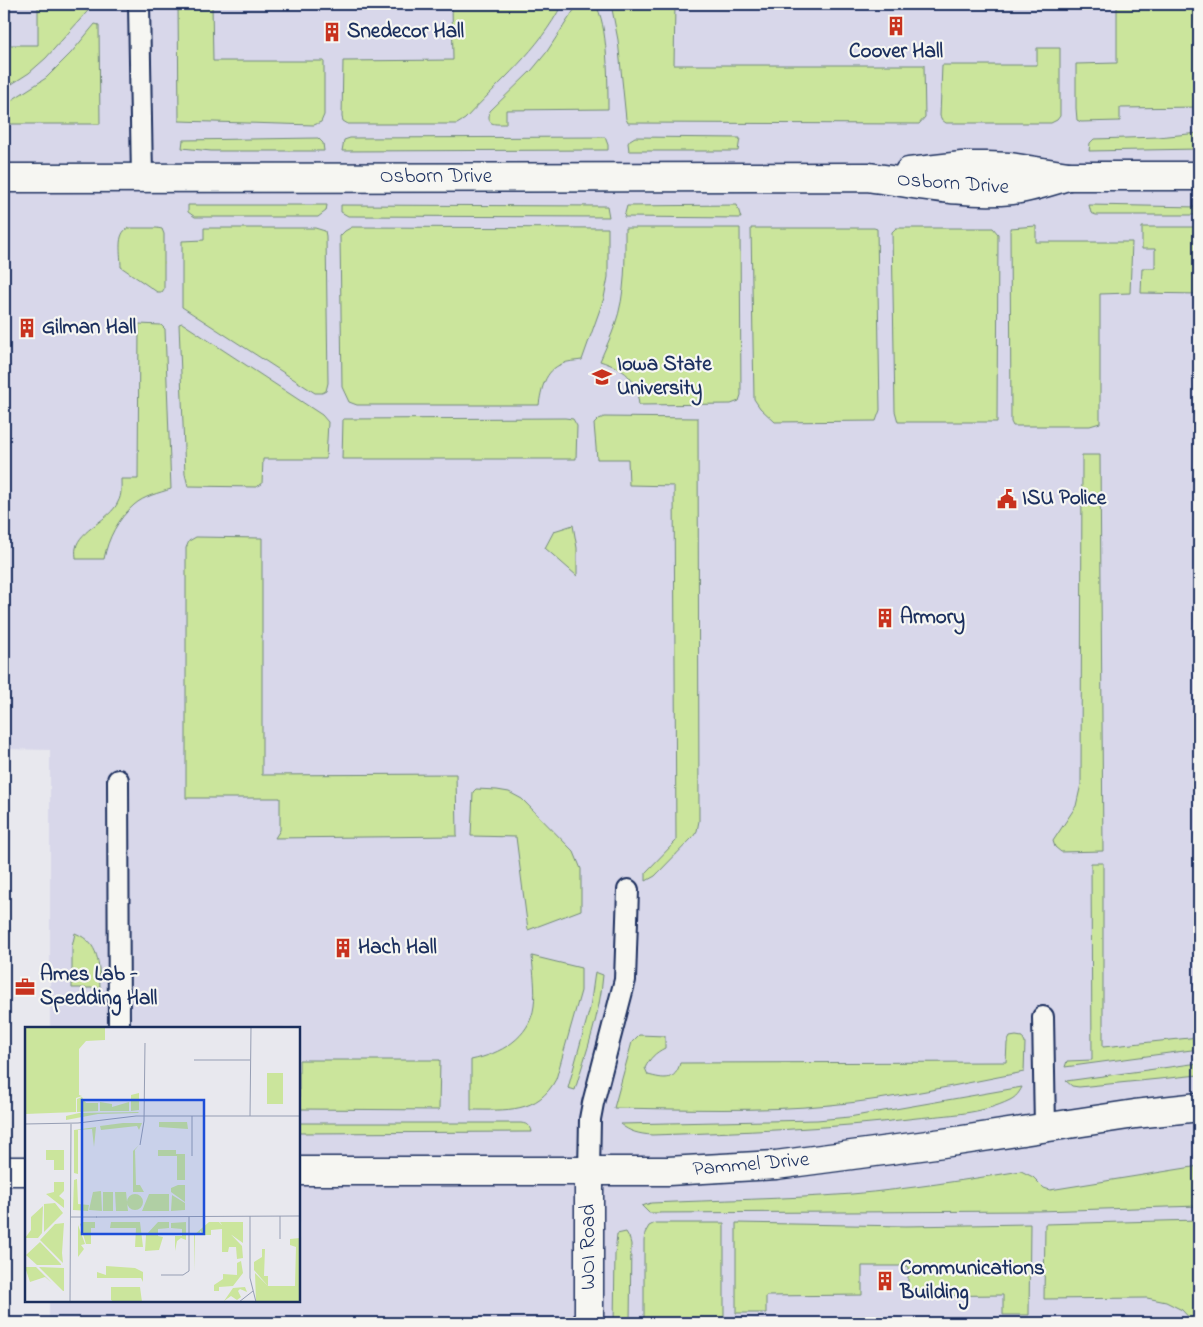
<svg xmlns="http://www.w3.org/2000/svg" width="1203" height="1327" font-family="'Indie Flower',sans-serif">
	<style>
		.built { fill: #d8d7ea }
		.green { fill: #cbe59c; stroke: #738a7d }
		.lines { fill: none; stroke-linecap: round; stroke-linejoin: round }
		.service-casing { stroke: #1b2f5e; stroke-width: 24 }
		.minor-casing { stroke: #1b2f5e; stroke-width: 31 }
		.tertiary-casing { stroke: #1b2f5e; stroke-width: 31 }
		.service { stroke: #f6f6f2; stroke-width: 20 }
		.minor { stroke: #f6f6f2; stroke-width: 28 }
		.tertiary { stroke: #f6f6f2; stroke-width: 28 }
		.labels { text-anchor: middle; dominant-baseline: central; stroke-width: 4.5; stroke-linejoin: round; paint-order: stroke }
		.poi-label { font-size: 21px; font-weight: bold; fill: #1b2f5e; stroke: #f6f6f2; text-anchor: start }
		.street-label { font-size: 21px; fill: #1b2f5e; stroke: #f6f6f2 }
		.inset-road { fill: none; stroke: #969eb4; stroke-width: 1 }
		.view { fill: #1d4ed8; fill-opacity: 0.15; stroke: #1d4ed8; stroke-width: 2.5 }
		.inset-edge { fill: none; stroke: #1b2f5e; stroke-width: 2.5 }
	</style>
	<rect width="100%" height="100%" fill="#e8e8ee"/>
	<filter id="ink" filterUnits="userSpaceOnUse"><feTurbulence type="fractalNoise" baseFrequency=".02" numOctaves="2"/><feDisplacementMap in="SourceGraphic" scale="10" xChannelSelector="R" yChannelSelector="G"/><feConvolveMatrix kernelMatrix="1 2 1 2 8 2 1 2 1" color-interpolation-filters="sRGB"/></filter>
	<g filter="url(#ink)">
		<polygon class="built" points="4,4 1199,4 1199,1323 49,1323 49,1301 299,1301 299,1028 50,1028 50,750 4,749"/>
		<g class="green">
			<polygon points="4,4 10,4 10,45 38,45 38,4 94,4 46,58 29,73 4,89"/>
			<polygon points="178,4 212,4 213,61 324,61 324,115 321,122 314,125 179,121"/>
			<path d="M452 4H562C540 49 499 82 465 119L457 124H348L343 121 342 117 343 61 453 60Z"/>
			<path d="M578 4H595C608 22 608 85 608 109L506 110V124C494 124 486 126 490 111L532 70 546 53Z"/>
			<polygon points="611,4 675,4 674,65 924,65 925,117 919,124 628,123 626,119 618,40"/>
			<polygon points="1117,4 1198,4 1199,9 1199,120 1199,107 1120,108 1120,121 1081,122 1077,120 1076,108 1076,64 1117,63"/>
			<polygon points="95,24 99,25 100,124 4,124 4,105 46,78 71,53"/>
			<polygon points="1037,48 1060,48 1060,116 1057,120 1051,123 946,123 942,120 940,116 942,65 1037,65"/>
			<polygon points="1199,133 1199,149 1089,151 1090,143 1094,139 1158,137"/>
			<polygon points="605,137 608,145 608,150 342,151 344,140 350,138"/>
			<polygon points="635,137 740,138 738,151 629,151 628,143 630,140"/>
			<polygon points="318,138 323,143 324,151 211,151 182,148 183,140"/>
			<polygon points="188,205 327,205 326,211 318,217 195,217 188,212"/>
			<polygon points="341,205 607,206 609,217 348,216 341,212"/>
			<polygon points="737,205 741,218 624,217 627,206"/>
			<polygon points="1089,205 1199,207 1199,215 1096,215 1091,213"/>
			<polygon points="1036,226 1036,242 1132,242 1130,293 1100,294 1100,423 1090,426 1013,426 1011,422 1010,228"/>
			<path d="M352 227 608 228V277L604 298 582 360C576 361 567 361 562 364 545 370 541 390 539 405H357L349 402 342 387 340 236 345 231Z"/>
			<polygon points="1142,227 1199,227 1199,294 1141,293 1142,268 1155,268 1155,249 1142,249"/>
			<path d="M128 228H157L162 229 164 234V289L162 292H157L121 267C121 254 116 234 128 228Z"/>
			<polygon points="204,228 315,228 325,231 326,236 328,383 326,391 322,393 315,393 182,307 182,241 204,240"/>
			<path d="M625 228H740L741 395 739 401 731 404 639 405C636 377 626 370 600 361 605 349 611 337 615 325 626 294 625 260 625 228Z"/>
			<polygon points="751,228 874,228 877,229 880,410 876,421 775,422 760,408 754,399"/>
			<polygon points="896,228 993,228 998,234 997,422 898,422 895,411 892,232"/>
			<polygon points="182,323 322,415 328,422 326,459 263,459 262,484 256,487 188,486 185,474 179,324"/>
			<path d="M139 324 161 325 165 329 171 489C159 493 144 496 134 505 118 519 108 538 104 559H76C76 556 75 551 76 548 79 530 111 519 118 502 122 495 121 487 121 479H138Z"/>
			<polygon points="604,417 698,418 699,821 697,831 693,837 655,876 646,881 646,872 676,841 674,486 629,485 628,459 597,459 594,424 599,419"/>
			<polygon points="565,418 573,419 577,426 576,459 342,459 343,419"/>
			<polygon points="1082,455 1100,455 1103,851 1061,852 1055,847 1053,841 1076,806 1081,784"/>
			<polygon points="573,525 577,548 577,576 545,548 554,531"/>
			<polygon points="196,537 262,538 262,775 456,774 457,836 275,838 280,830 280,798 186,798 186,548 189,541"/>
			<polygon points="476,789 497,790 509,792 522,799 574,852 581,869 581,910 528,930 516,837 471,836 473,792"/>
			<polygon points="1091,863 1103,863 1103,1047 1199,1037 1199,1049 1065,1067 1067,1061 1092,1060"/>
			<path d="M75 933C100 943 99 964 100 988H72V947Z"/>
			<path d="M532 956 581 968V991L556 1079C538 1114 506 1110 471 1110V1060C500 1054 530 1038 534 1006 536 989 533 972 532 956Z"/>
			<path d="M595 972 603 975C600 1015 586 1052 575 1090L568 1088 590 1008Z"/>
			<path d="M639 1035 665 1036V1048C655 1053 650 1058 645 1068L648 1075C664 1079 675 1082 680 1063L1006 1062 1007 1043 1010 1037 1016 1036 1022 1037 1025 1043 1024 1072C960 1084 895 1099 830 1105 758 1112 686 1109 614 1108L632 1042Z"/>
			<polygon points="299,1060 440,1060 439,1110 299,1109"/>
			<polygon points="1199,1063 1199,1075 1079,1087 1072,1086 1066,1081"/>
			<path d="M1022 1087C1019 1093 1016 1097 1010 1100 982 1114 947 1115 917 1118 829 1129 741 1132 652 1135 639 1134 630 1132 620 1124L817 1120 849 1117Z"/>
			<path d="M299 1123H521C528 1124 531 1126 532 1132L299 1133Z"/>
			<path d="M1199 1166V1206L1039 1211 649 1213 642 1206 651 1203C718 1200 785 1199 852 1194 909 1189 965 1180 1021 1171L1033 1177 1044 1188 1050 1190Z"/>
			<polygon points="1199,1220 1199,1323 1194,1323 1182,1310 1166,1302 1147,1298 1044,1299 1045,1224"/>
			<polygon points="655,1223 724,1223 724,1323 644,1323 644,1241 645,1233 649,1226"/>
			<polygon points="736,1223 906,1226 1030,1224 1029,1315 1003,1315 1003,1295 908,1296 908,1266 862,1266 862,1295 766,1296 766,1313 736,1313"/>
			<polygon points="626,1232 629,1237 631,1244 630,1323 614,1323 615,1254 617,1234"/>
		</g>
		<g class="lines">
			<defs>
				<g id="service">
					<polyline points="139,4 142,178"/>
					<polyline points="118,780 119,1028"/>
					<polyline points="1043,1017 1045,1127"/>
					<polyline points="589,1171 590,1119 593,1103 625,980 628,890"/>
				</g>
				<g id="minor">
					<polyline points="909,172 962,166 986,166 1010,167 1068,176 1199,176"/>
					<path d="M4 178 868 177C915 183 964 195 1012 190 1031 188 1050 181 1068 176"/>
					<polyline points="589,1323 589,1171"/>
				</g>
				<g id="tertiary">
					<polyline points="4,1171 26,1171"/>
					<polyline points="299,1171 668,1171 776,1165 943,1143 1135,1114 1199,1107"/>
				</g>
			</defs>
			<use href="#service" class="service-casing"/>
			<use href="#minor" class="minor-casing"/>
			<use href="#tertiary" class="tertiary-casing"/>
			<use href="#service" class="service"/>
			<use href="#minor" class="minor"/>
			<use href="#tertiary" class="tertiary"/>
		</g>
	</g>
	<defs>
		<symbol id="building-bare" viewBox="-9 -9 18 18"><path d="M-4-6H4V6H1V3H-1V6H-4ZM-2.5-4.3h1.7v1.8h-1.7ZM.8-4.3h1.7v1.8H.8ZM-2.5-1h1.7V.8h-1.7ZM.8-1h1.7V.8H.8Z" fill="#c8321e" stroke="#f6f6f2" stroke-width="2.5" paint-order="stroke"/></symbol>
		<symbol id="university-bare" viewBox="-9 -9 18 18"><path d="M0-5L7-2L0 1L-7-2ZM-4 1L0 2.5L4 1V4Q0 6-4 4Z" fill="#c8321e" stroke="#f6f6f2" stroke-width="2.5" paint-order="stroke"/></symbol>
		<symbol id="civic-bare" viewBox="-9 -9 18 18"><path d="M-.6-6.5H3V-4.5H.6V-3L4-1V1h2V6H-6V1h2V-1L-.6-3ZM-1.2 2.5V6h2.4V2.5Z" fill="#c8321e" stroke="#f6f6f2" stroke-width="2.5" paint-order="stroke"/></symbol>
		<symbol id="office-bare" viewBox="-9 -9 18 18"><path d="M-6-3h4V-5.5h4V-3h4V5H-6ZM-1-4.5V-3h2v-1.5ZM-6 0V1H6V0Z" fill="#c8321e" stroke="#f6f6f2" stroke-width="2.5" paint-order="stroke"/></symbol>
	</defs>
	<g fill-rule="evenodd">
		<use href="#building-bare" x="882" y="12" width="28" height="28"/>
		<use href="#building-bare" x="318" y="18" width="28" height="28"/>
		<use href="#building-bare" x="13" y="314" width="28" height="28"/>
		<use href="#university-bare" x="588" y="363" width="28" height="28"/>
		<use href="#civic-bare" x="993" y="485" width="28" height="28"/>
		<use href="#building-bare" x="871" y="604" width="28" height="28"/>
		<use href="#building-bare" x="329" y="934" width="28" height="28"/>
		<use href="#office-bare" x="11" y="973" width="28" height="28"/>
		<use href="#building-bare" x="871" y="1267" width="28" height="28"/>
	</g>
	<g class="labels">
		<g class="poi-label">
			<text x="347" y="32">Snedecor Hall</text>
			<text x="896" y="52" text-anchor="middle">Coover Hall</text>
			<text x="42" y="328">Gilman Hall</text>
			<text x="617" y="365">Iowa State<tspan x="617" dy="24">University</tspan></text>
			<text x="1022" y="499">ISU Police</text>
			<text x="900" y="618">Armory</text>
			<text x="358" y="948">Hach Hall</text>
			<text x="40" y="975">Ames Lab -<tspan x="40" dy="24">Spedding Hall</tspan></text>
			<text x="900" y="1269">Communications<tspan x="900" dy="24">Building</tspan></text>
		</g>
		<g class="street-label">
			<text x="436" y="177">Osborn Drive</text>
			<text transform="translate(953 184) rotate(4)">Osborn Drive</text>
			<text transform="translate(751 1165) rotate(-5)">Pammel Drive</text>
			<text transform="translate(589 1247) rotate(-90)">WOI Road</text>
		</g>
	</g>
	<g transform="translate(25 1027)">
		<rect width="275" height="275" fill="#e8e8ee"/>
		<path d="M0 0H80V13L61 14 54 22V68L57 69 51 71V85L0 87ZM242 46H258V77H242ZM114 66V83L106 84V68ZM57 70 61 76H73V84L52 85V72ZM75 75 87 77V80L104 75V84H75ZM54 86 113 85 114 86 73 87 41 93V89ZM134 95H162L163 102 134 100ZM98 96H117L114 103 112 99 76 103 75 99ZM71 100 69 120 67 102 53 103V147L49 146V103ZM114 118 110 123 111 158H115L119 165H108V124ZM21 123H39V143H29V133H21ZM133 123H151V127H160V153H152V129H133ZM52 152 53 177 64 178 63 184 48 183 49 153ZM29 155H39V164L34 169 39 173V181L21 167 29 165ZM153 158H160V175L146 165V161ZM76 164 77 184 64 183 68 165ZM78 165H88V184H78ZM101 165 103 184H91L90 165ZM102 175a8 8 0 1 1 16 0a8 8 0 1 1-16 0ZM124 167H144V184H117ZM147 168 160 176V183L146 184ZM30 176 38 186 19 205V177ZM18 179 17 206 13 211H0L6 203V190ZM58 195H70V201H66V217H61L55 197ZM115 195 118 220H110L111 201H85L86 195ZM133 195H144V201L133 202V209L138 210 134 223 120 224 121 208ZM161 195V213L156 211 152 214 150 224V209H157V202L146 201V196ZM184 195H194L217 219 218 231 212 232 211 220H204L203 225H197V202L186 203V208H178L175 203V208H170L169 244V208ZM195 195H218V216L201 204ZM39 196 37 226 38 236 15 213 30 197ZM53 198 60 217 56 218 59 222 53 230ZM275 211V275H231L230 246 243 259 229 243V235L237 230V222H240L239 249H243V259H270L271 220 265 218V212ZM15 215 36 237V238H12L1 228ZM216 234 218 246 208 259 194 260V264H189V258L198 252V247L212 248V236ZM81 239 110 241 118 245V255L116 251H72V245L81 248ZM0 240H11L27 256 20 250 5 255ZM14 240 39 241V264H38ZM86 260H115L117 275H89L86 273ZM208 261 220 260 222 265 215 262 213 264 216 270 212 273 206 269 199 274Z" fill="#cbe59c"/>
		<path class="inset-road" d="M169 33H225M167 89V129M225 89 226 0M0 97 53 96 111 89H275M115 118 119 94 120 16M225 189V251L231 275M255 189V212M45 190H72M71 190 275 189M136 248H158L164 244V189M45 275 46 97M214 275 228 264"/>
		<path class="view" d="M57 73H179V207H57Z"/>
		<rect width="275" height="275" class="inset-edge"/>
	</g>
	<rect width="1203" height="1327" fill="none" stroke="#f6f6f2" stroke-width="20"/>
	<rect x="10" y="10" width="1183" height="1307" fill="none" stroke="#1b2f5e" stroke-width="2" filter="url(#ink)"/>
</svg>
